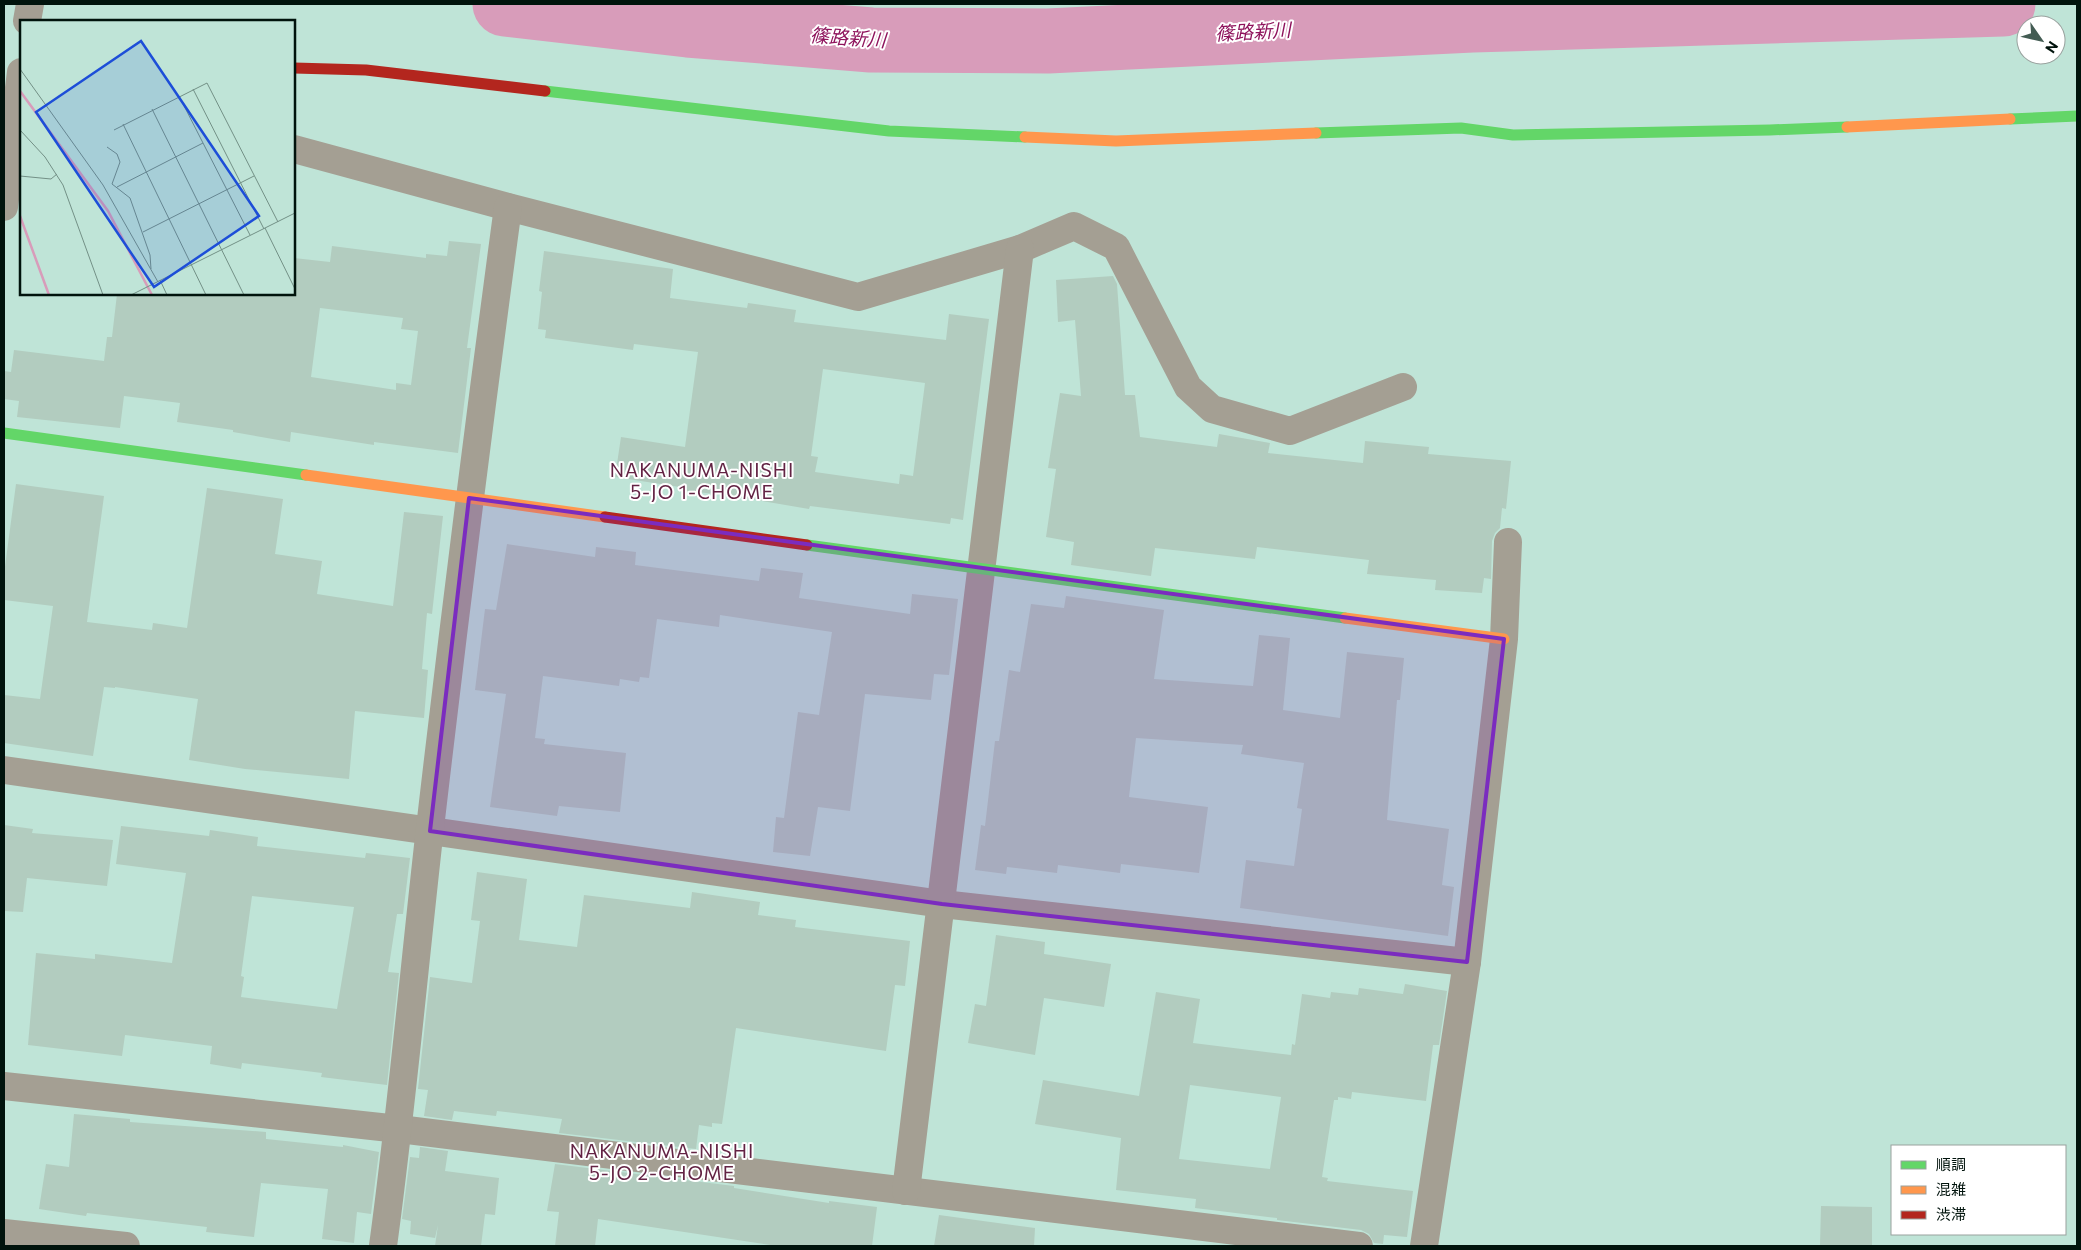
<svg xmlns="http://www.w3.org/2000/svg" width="2081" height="1250" font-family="Commissioner,'Noto Sans JP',sans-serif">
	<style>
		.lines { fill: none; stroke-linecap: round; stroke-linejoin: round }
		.river { stroke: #d89cba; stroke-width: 65 }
		.building { fill: #b2ccbf; fill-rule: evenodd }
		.street { stroke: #a49f93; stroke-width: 28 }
		.fast { stroke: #63d668; stroke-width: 11 }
		.slow { stroke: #ff974d; stroke-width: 11 }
		.jam { stroke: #b3261e; stroke-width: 11 }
		.marked { fill: #7b2cbf; fill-opacity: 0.2; stroke: #7b2cbf; stroke-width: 4; stroke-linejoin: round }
		.labels { text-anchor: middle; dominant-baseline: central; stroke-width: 4; stroke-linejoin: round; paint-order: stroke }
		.water-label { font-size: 19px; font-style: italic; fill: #8e135c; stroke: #fff }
		.neighbourhood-label { font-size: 19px; letter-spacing: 1px; fill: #632344; stroke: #fff }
		.inset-river { fill: none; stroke: #d89cba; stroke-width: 2.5 }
		.inset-road { fill: none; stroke: #739086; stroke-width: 1 }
		.view { fill: #1d4ed8; fill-opacity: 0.15; stroke: #1d4ed8; stroke-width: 2.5 }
		.inset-edge { fill: none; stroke: #00130c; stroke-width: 2.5 }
	</style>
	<rect width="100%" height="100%" fill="#bfe4d7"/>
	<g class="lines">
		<polyline class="river" points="505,4 688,25 871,40 1048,41 1472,20 2003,4"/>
	</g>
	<g class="building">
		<path d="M449 241 481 244 467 348H471L458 453 374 442V445L291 432 290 442 233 432V430L177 422 180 403 124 396 120 428 17 417 19 401 4 399V371L11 372 14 350 104 361 107 337H112L117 294H294V258L330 262 332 246 426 258V254L447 256ZM320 308 403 318 401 329 418 331 411 385 396 383V390L311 377Z"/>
		<path d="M544 251 673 269 670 298 747 308 748 303 796 310 794 322 946 340 949 314 989 319 963 520 951 518 950 524 810 506 809 509 733 496 679 490 680 487 615 477 621 437 685 447 698 352 634 344 633 350 545 338 546 330 538 329 542 292 539 291ZM823 369 925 383 913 476 900 474 899 484 815 472 818 457 811 456Z"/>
		<polygon points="1113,276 1117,284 1125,395 1135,395 1140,437 1217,447 1219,434 1270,443 1268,453 1363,463 1365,441 1429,447 1428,454 1511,461 1506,509 1502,508 1500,528 1495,533 1492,541 1491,579 1484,578 1482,593 1435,590 1436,580 1367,574 1369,560 1257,547 1255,559 1155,548 1151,576 1071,565 1074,542 1046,537 1056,469 1048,468 1060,393 1081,396 1075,320 1058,322 1056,280"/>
		<polygon points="16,484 104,496 87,622 152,630 153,623 187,628 207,488 283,499 275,554 322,561 317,594 393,606 404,512 443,516 432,614 427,613 422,669 428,670 424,718 355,711 349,779 245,769 189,760 198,699 115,687 115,688 104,687 93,756 4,743 4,695 40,699 53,606 4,600 4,574"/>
		<polygon points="507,544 595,557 596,547 636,552 635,565 759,581 761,568 803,573 799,598 910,614 912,594 958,599 949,675 934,674 931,700 865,694 850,811 818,807 810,856 773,852 776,817 784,818 798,712 819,715 832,632 720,615 719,627 657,619 649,678 640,677 639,682 620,679 619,686 543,676 535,738 545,739 544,744 626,753 620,812 559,806 557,816 490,807 506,694 475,690 485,609 496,610"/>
		<polygon points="1066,596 1164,610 1154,679 1253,686 1259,635 1290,638 1283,710 1340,718 1347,652 1404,658 1400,700 1397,700 1387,820 1449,829 1442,885 1454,887 1448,936 1240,908 1246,860 1294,866 1302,809 1297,808 1304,763 1241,754 1243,745 1136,738 1129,797 1208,807 1199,873 1121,864 1120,873 1058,865 1057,873 1007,867 1006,874 975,870 981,825 985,826 995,741 999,741 1009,670 1020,672 1031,604 1064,608"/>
		<polygon points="4,825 33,829 32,833 113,840 107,886 27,878 23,912 4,911"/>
		<path d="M121 826 209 836 210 830 258 837 257 846 365 858 366 853 410 858 403 914H397L388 972 399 973 387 1085 321 1077 322 1073 242 1063 241 1069 210 1064 212 1046 125 1035 122 1056 28 1045 36 953 95 959V954L172 963 186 873 116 864ZM252 896 354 907 337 1009 241 997 244 977 241 976Z"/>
		<polygon points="477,872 527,879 519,940 577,947 584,895 690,908 692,892 760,902 758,915 796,920 795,927 910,941 905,986 895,985 886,1051 736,1028 722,1124 712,1123 712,1127 699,1125 696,1149 559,1133 562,1119 497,1111 496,1116 454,1111 452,1120 424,1116 428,1090 418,1089 430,977 472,983 480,921 471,920"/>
		<polygon points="996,935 1045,942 1044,954 1111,964 1104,1007 1044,998 1035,1055 968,1043 975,1004 986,1006"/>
		<path d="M1405 984 1447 991 1439 1045H1433L1426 1101 1352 1092 1351 1099 1338 1097V1100H1334L1322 1177 1328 1178 1327 1181 1413 1191 1407 1237 1384 1235 1383 1244 1374 1243 1369 1234 1361 1230 1277 1220V1218L1195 1208 1196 1199 1116 1190 1121 1138 1035 1124 1043 1080 1139 1096 1156 992 1200 999 1193 1043 1291 1055 1292 1044 1295 1045 1302 994 1330 998 1331 992 1358 995 1359 988 1403 994ZM1190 1085 1281 1097 1270 1169 1179 1159Z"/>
		<polygon points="74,1114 130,1119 130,1122 266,1132 266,1139 343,1147 343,1145 379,1152 371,1214 357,1212 354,1243 322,1239 328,1189 261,1183 254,1237 206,1232 207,1227 87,1213 86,1216 39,1209 46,1164 69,1167"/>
		<polygon points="420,1147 448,1151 445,1171 499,1178 495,1215 485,1214 481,1246 435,1246 438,1225 435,1238 410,1234 411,1221 402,1219 410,1157 419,1158"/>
		<polygon points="555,1164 734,1186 734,1188 829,1203 829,1201 877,1207 872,1246 777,1246 598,1219 595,1246 555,1246 559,1212 547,1211"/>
		<polygon points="1821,1206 1872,1207 1872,1246 1820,1246"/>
		<polygon points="939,1215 1035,1228 1034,1246 934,1246"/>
	</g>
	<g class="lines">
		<g class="street">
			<polyline points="27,21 30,4"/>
			<polyline points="294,149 508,207 858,297 1020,249 1074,226 1116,247 1188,387 1212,409 1290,431 1403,387"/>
			<polyline points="4,207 21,72"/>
			<polyline points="4,770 942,904 1467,962"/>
			<polyline points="4,1086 399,1129 1359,1246"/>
			<polyline points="906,1191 1020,249"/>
			<polyline points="4,1233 126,1246"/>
			<path d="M383 1246C402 1107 414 968 430 828 454 621 480 414 508 207"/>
			<polyline points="1424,1246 1467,962 1504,639 1508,542"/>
		</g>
		<g class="fast">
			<polyline points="545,91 889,131 1025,137"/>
			<polyline points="2010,119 2077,116"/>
			<polyline points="1316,133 1461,128 1513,135 1770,130 1847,127"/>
			<polyline points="4,433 306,475"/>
			<polyline points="807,545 1345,618"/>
		</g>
		<g class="slow">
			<polyline points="1847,127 2010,119"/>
			<polyline points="1025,137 1116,141 1316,133"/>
			<polyline points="306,475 605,517"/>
			<polyline points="1345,618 1504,639"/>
		</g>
		<g class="jam">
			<polyline points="294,68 366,70 545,91"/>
			<polyline points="605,517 807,545"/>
		</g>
	</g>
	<path class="marked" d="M469 498 1504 639 1467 962 942 904 430 831Z"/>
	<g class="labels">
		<g class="water-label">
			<text transform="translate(1253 31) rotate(-3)">篠路新川</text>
			<text transform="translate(848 37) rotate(4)">篠路新川</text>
		</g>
		<g class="neighbourhood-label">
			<text x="702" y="469">NAKANUMA-NISHI<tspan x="702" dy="22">5-JO 1-CHOME</tspan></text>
			<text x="662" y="1150">NAKANUMA-NISHI<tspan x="662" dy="22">5-JO 2-CHOME</tspan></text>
		</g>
	</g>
	<g transform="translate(20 20)">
		<rect width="275" height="275" fill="#bfe4d7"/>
		<path class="inset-river" d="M0 71 88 191 132 275M0 196 29 275"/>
		<path class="inset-road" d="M0 49 83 165 138 262M173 69 244 209M159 76 230 215M132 89 224 275M103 104 186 275M0 110 25 137 43 165 83 275M94 110 187 63 258 202M87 127 97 134 100 142 92 164 110 178 130 235 131 249M0 156 31 159 37 154M97 167 183 123M245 208 275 269M123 212 234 156M140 260 147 275M111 275 275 193"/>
		<path class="view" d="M121 21 239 196 134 267 16 92Z"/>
		<rect width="275" height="275" class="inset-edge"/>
	</g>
	<rect width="2081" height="1250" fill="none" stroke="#00130c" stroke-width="10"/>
	<rect x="1891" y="1145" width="175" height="90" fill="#ffffff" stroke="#99a19e"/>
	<rect x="1901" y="1161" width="25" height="8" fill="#63d668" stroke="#99a19e"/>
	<text x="1936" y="1170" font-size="15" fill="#00130c">順調</text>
	<rect x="1901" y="1186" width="25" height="8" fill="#ff974d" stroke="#99a19e"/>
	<text x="1936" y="1195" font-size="15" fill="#00130c">混雑</text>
	<rect x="1901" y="1211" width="25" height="8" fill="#b3261e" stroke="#99a19e"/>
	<text x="1936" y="1220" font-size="15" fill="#00130c">渋滞</text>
	<g transform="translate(2041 40) rotate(124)"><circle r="24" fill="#ffffff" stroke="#99a19e"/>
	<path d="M0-4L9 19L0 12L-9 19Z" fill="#435c53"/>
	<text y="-8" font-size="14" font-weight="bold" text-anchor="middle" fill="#00130c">N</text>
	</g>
</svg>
